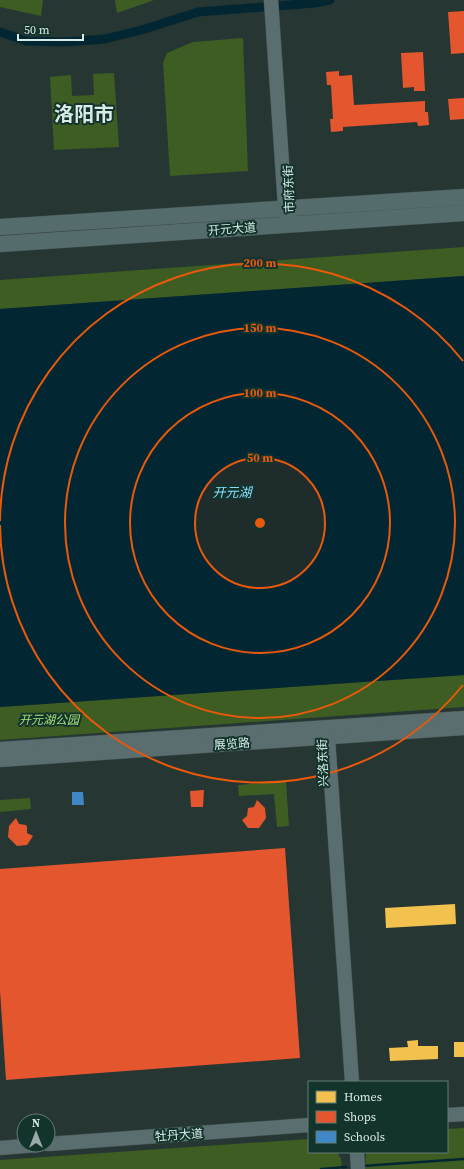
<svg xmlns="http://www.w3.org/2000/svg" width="464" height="1169" font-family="'Source Serif 4','Noto Sans SC',serif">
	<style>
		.green { fill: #3e5d22 }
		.water { fill: #032732 }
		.homes { fill: #f2c14e }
		.shops { fill: #e4572e }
		.schools { fill: #3f88c5 }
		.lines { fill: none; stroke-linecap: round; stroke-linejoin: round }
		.stream { stroke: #032732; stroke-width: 2.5 }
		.canal { stroke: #032732; stroke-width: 9 }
		.secondary-casing { stroke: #43514f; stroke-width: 15 }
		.primary-casing { stroke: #43514f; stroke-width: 17 }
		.secondary { stroke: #5a6e6f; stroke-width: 14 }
		.primary { stroke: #556c6d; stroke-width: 16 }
		.ring { fill: none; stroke: #e8590c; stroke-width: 2 }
		.labels { text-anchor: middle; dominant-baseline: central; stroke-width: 4; stroke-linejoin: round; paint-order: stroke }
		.street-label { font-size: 12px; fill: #d9ebe6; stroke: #13332d }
		.park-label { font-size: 12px; font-style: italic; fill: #a9e076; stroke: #13332d }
		.water-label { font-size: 13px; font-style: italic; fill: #8ddbfb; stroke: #13332d }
		.town-label { font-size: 20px; font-weight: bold; fill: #d9ebe6; stroke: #13332d }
		.centre { fill: #e8590c; stroke: #13332d; stroke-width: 2 }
		.ring-label { font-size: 12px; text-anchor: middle; font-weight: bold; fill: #e8590c; stroke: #13332d; stroke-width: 4; stroke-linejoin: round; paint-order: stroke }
	</style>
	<rect width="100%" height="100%" fill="#253633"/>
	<g class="green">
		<polygon points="0,0 43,0 41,16 0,7"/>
		<polygon points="115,0 154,0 117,13"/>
		<polygon points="243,38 248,171 170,176 163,63 167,53 193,42"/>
		<polygon points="114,73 119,147 54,150 50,77 71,75 72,96 94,95 93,74"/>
		<polygon points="464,247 464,276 0,309 0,280"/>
		<polygon points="464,675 464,707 0,740 0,707"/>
		<polygon points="286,781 289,826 277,827 274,794 239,796 238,785"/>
		<polygon points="30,798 31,809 0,812 0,800"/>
		<polygon points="464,1128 464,1169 365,1169 366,1152 447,1152 447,1129"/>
		<polygon points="309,1139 309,1152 337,1152 341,1159 342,1169 0,1169 0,1160"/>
	</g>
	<polygon class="water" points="464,276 464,675 0,707 0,309"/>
	<g class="homes">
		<polygon points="455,904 456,924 386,928 385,908"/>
		<polygon points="418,1040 418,1046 438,1046 438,1059 390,1061 389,1048 408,1047 407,1041"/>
		<rect x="454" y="1042" width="10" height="15"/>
	</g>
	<g class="shops">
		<polygon points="464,11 464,53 451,54 448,12"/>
		<polygon points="423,52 425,91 414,91 414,87 403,88 401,53"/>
		<polygon points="339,71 339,76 352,75 354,105 425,101 425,112 428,112 429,125 418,126 417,122 343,127 343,131 331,132 330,119 333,119 331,85 327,85 326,72"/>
		<polygon points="464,98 464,119 450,120 448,99"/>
		<polygon points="204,790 203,807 191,807 190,791"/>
		<polygon points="257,800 265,808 266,818 259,828 248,828 242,820 247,816 248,808 254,807"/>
		<polygon points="16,818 19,824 26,825 27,827 27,833 33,836 27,845 17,846 8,837 9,826"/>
		<polygon points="285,848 300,1058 6,1080 0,991 0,869"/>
	</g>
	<polygon class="schools" points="72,792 83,792 84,805 72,805"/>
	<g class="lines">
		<g class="stream">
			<polyline points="362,1166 464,1159"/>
			<polyline points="321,1169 346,1167"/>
		</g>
		<polyline class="canal" points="0,32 26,41 65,42 105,39 145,29 198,12 315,3 330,0"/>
		<defs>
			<g id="secondary">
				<polyline points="271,0 285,207 288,219"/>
				<polyline points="324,730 328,738 352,1082"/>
				<polyline points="0,749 464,718"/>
				<polyline points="0,760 464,728"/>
				<polyline points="447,1115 464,1114"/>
				<polyline points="48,1144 309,1125"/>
				<polyline points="0,1148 37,1145"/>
				<polyline points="357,1152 358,1169"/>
			</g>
			<g id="primary">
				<polyline points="0,227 464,197"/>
				<polyline points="0,244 464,213"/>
			</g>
		</defs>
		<use href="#secondary" class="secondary-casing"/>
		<use href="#primary" class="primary-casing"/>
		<use href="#secondary" class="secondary"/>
		<use href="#primary" class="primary"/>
	</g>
	<circle cx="260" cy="523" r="65" fill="#e8590c" fill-opacity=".12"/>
	<g class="ring">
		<circle cx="260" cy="523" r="65"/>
		<circle cx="260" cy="523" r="130"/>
		<circle cx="260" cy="523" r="195"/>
		<path d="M463 685A260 260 0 0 1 0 525M0 521A260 260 0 0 1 463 361"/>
	</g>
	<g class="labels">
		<g class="street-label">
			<text transform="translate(289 189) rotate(-92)">市府东街</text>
			<text transform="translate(232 229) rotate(-4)">开元大道</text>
			<text transform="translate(232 744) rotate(-4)">展览路</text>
			<text transform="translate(323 763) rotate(-92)">兴洛东街</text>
			<text transform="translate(179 1135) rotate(-4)">牡丹大道</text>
		</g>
		<g class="park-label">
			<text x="49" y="720">开元湖公园</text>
		</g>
		<g class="water-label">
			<text x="232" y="492">开元湖</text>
		</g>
		<g class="town-label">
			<text x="84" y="114">洛阳市</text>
		</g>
	</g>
	<circle cx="260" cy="523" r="6" class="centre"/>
	<g class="ring-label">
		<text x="260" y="267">200 m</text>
		<text x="260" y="332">150 m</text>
		<text x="260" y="397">100 m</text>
		<text x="260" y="462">50 m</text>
	</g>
	<rect x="308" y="1081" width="140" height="72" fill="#13332d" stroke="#627d77"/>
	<rect x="316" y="1091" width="20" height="12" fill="#f2c14e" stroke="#627d77"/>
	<text x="344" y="1101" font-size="12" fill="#d9ebe6">Homes</text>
	<rect x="316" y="1111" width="20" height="12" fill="#e4572e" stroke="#627d77"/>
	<text x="344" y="1121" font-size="12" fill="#d9ebe6">Shops</text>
	<rect x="316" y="1131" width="20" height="12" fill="#3f88c5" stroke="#627d77"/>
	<text x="344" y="1141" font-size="12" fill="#d9ebe6">Schools</text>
	<g transform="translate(36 1133)"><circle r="19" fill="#13332d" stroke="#627d77"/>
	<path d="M0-3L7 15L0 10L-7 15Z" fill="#9aaca7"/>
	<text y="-6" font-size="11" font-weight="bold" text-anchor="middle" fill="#d9ebe6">N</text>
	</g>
	<path d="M18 34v6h65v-6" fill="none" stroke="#d9ebe6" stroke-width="2"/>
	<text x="24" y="34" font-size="12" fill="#d9ebe6" stroke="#13332d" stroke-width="3" paint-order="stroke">50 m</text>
</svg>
